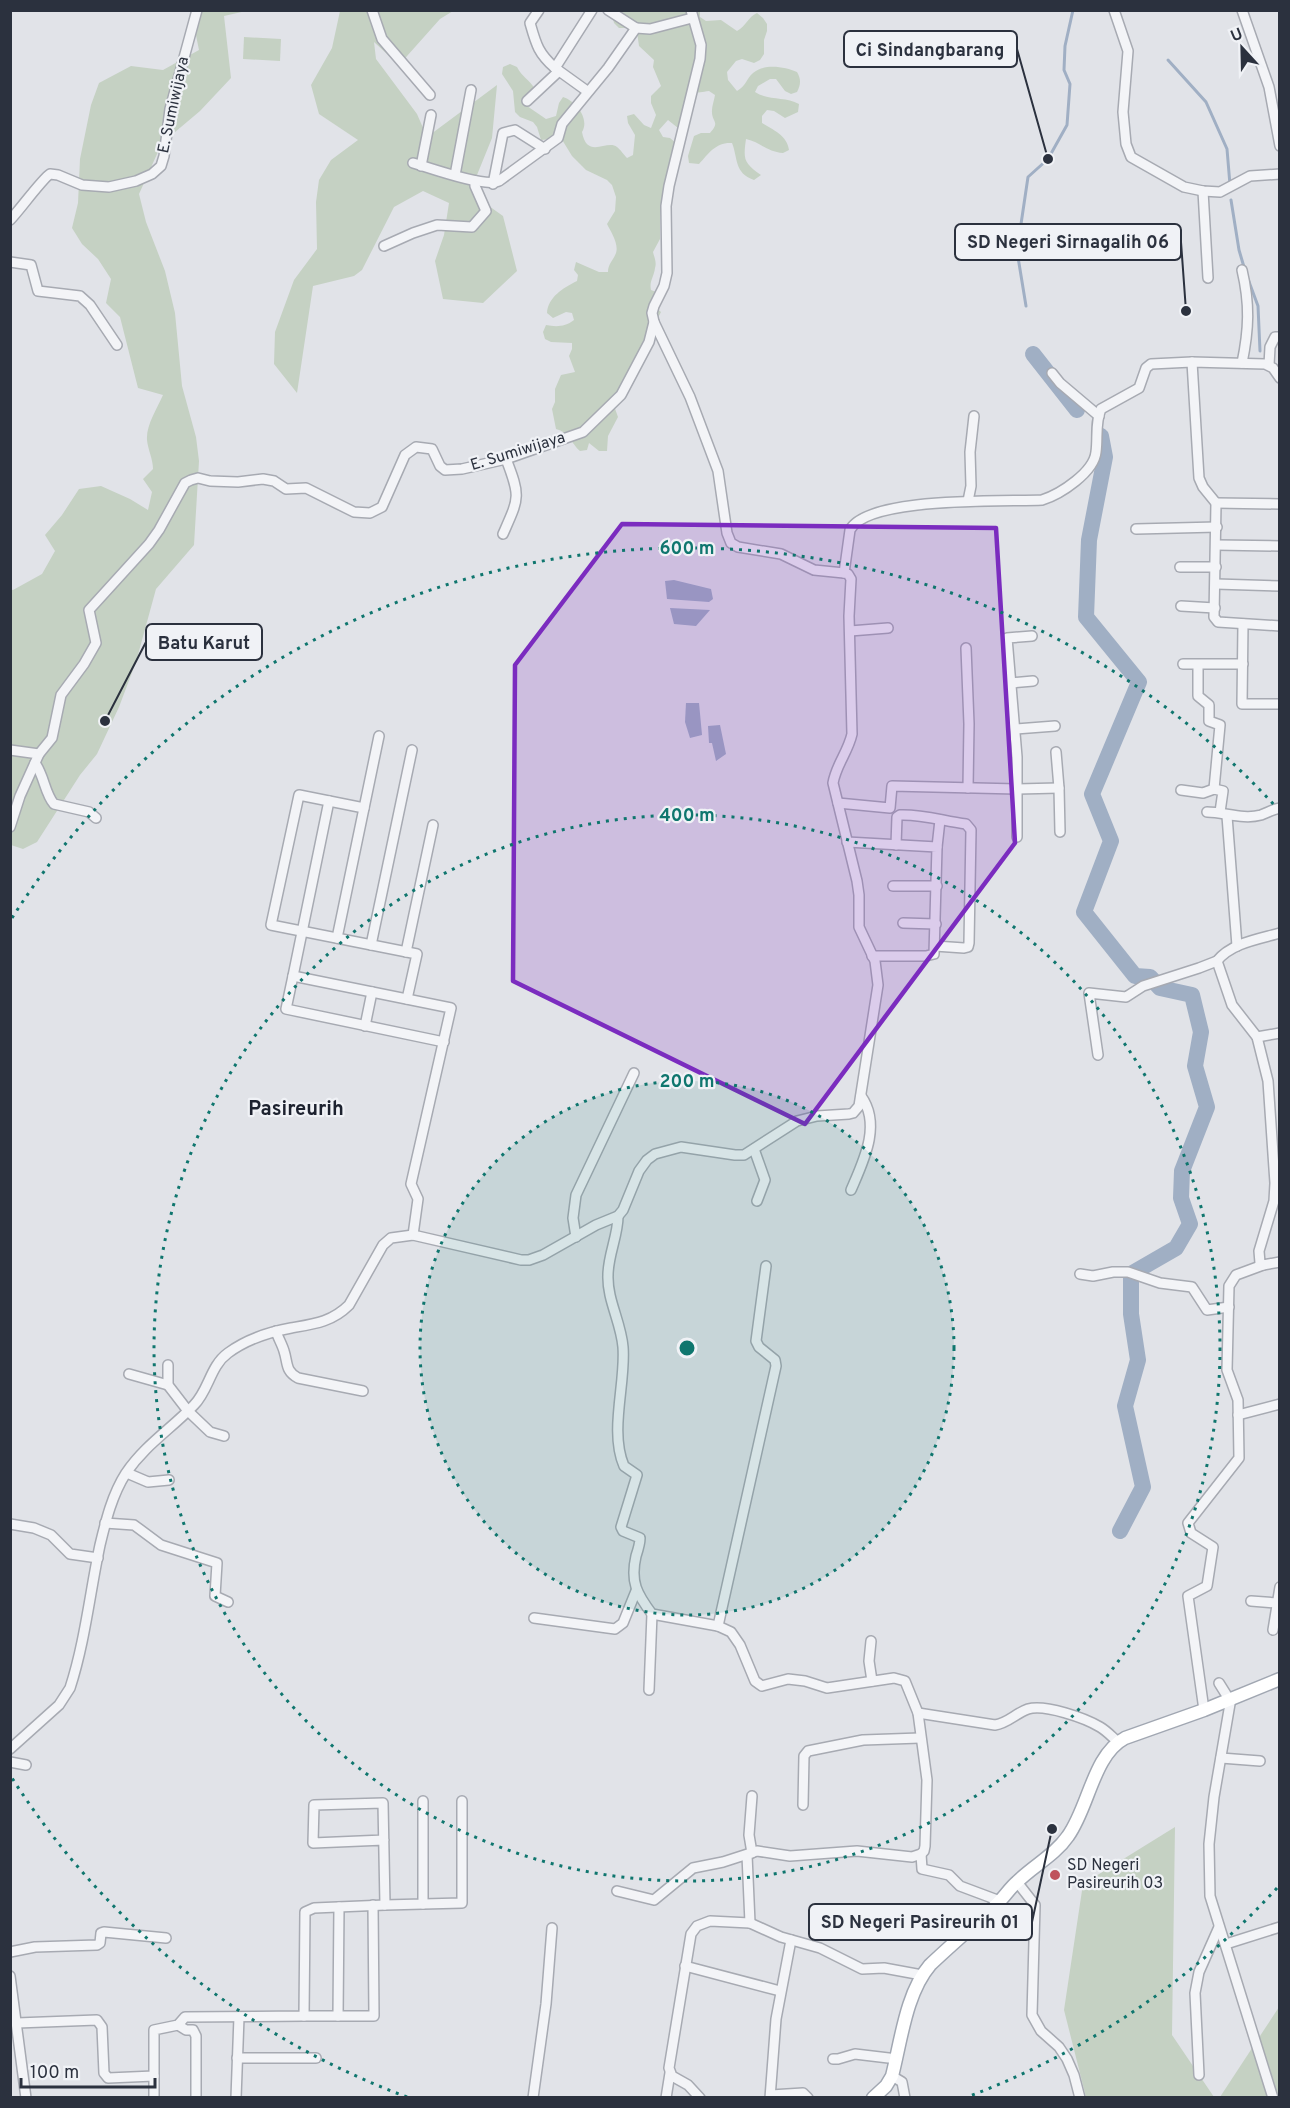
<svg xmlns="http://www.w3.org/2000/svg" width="1290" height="2108" font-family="Overpass,sans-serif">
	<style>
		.green { fill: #c5d1c3 }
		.water { fill: #a0afc4 }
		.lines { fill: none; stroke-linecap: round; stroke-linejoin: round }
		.stream { stroke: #a0afc4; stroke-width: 3 }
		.river { stroke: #a0afc4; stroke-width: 16 }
		.minor-casing { stroke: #a7aab2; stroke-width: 12 }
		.major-casing { stroke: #a1a7b2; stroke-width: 15 }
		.minor { stroke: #f3f4f7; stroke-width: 9 }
		.major { stroke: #fff; stroke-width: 12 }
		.marked { fill: #7b2cbf; fill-opacity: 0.2; stroke: #7b2cbf; stroke-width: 4.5; stroke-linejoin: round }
		.ring { fill: none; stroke: #0f766e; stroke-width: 3; stroke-dasharray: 3 6 }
		.poi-dot { fill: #bf535d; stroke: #f0f2f6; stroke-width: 2 }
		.labels { text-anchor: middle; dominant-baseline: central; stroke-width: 4.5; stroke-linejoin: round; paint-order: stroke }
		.street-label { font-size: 16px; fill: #2b313e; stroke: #f0f2f6 }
		.poi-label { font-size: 16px; fill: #2b313e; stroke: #f0f2f6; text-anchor: start }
		.quarter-label { font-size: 20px; font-weight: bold; fill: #1d222f; stroke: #f0f2f6 }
		.centre { fill: #0f766e; stroke: #f0f2f6; stroke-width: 3 }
		.ring-label { font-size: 18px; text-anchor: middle; font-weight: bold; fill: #0f766e; stroke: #f0f2f6; stroke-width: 4.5; stroke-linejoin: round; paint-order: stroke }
		.leader { fill: none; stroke: #2b313e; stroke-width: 2 }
		.callout-dot { fill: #2b313e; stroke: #f0f2f6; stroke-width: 2 }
		.callout { fill: #f0f2f6; stroke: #2b313e; stroke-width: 2 }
		.callout-label { font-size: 18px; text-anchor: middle; font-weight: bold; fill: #2b313e }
	</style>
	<rect width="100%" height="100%" fill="#e1e3e8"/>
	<g class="green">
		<path d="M191 11H246L224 16 231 78 200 111 162 143 139 194 146 222 165 271 175 313 182 386 196 437 199 461 194 545 156 589 136 662 119 707 97 754 80 775 37 842 23 849 11 845 10 589 13 590 42 574 55 551 45 535 62 515 79 489 101 486 130 499 148 510 152 492 143 479 153 469C153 459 148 450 147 440 146 425 157 409 163 395L138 388 120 317 106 303 111 279 98 259 82 244 72 228 78 203 80 159 91 105 99 83 131 66 163 70 199 50Z"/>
		<polygon points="340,11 453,11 440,19 399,65 374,42 376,59 417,114 427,137 497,85 492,138 477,175 472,194 503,216 517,271 483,303 443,299 435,261 444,235 449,203 423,191 394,207 362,270 354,276 313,286 297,393 274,364 275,332 294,280 317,249 316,202 319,180 331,160 358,140 319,114 311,85 332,48"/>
		<path d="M611 11H700V17L706 21 721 20 737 31C746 26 748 17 757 13L763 18 767 24V31L764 40V54L760 60 754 63 742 59 736 61 727 72 728 80 737 91C747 85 746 79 753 73 765 63 785 67 797 72 801 79 801 84 797 92L791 94 785 91 776 79H770L758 86 755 92C769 101 785 96 799 104L798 112 785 118 774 111 767 110 762 116V123C773 130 787 135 789 150L783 153C767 152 760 142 746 139 743 160 744 163 761 175L754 180C734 173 738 158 732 143 716 142 709 153 699 164L689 163 688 156 694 136 701 133H710C721 121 711 122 712 110 712 106 714 101 715 95L709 91C696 93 689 92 684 105L689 119 683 132 668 120 659 130 663 137 670 138 676 143 665 202 661 208 660 215V239L653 252C654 257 657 262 655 268 654 277 649 281 651 290L656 292 654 306 661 312 613 403 618 417 608 436 607 451H599L589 443 587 450 580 451C571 443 569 432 556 429L552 409 555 402V389L561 375 575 372 569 356 572 349V343L551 342 545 339 543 332 546 325C556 327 565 327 574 320L572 313 566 312 553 318 547 313C548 297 563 288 577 281L578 275 574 270 576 262 599 272H608C608 264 613 261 616 253 619 244 611 232 607 224L615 211 616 197 612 185 607 180 586 170 572 156 561 138 541 140 537 127 533 122 520 117 515 112 513 91 502 74 503 67 510 64 517 67C522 77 530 80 535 89L526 99 527 106 546 119 556 116 559 103 563 97C576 101 590 119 582 132 587 160 607 139 617 147 620 149 624 155 627 158L633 155 635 135 628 123 627 116 634 114 644 125 651 128 656 115 651 103V96L661 86 653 67 654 60 639 46 637 32 632 28H619L614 23Z"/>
		<polygon points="244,37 281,39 280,61 243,59"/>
		<polygon points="1175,1827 1172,2035 1214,2097 1086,2097 1064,2010 1083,1884"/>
		<polygon points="1279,2007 1279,2097 1220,2097"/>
	</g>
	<g class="water">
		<polygon points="674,580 711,589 713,599 709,602 667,599 665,581"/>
		<polygon points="670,608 710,610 696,626 674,624"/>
		<polygon points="686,703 699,703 702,735 690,738 685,722"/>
		<polygon points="720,725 726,754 716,761 712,743 709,743 708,726"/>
	</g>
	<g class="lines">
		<g class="stream">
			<polyline points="1168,60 1206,102 1227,149 1230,185"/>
			<polyline points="1231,200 1239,250 1244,267"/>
			<polyline points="1248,279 1258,306 1260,351"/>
			<polyline points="1026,306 1017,251 1028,177 1048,159 1067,125 1070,84 1064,70 1065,46 1073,10"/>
		</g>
		<g class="river">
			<polyline points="1033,354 1077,410"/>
			<polyline points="1101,436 1105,457 1089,540 1086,617 1139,682 1092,794 1111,841 1084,912 1135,976 1150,977 1160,988 1192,995 1201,1032 1195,1066 1207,1107 1182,1171 1181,1198 1190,1224 1176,1248 1131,1274 1131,1314 1138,1360 1125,1406 1143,1487 1120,1531"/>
		</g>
		<defs>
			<g id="minor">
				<polyline points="372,10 382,39 430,95"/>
				<path d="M539 10 530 23C536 44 538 53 555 68"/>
				<polyline points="608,10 636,28"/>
				<polyline points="1114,10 1128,51 1123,112 1126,144 1131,157 1184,187 1203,191 1220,192 1250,176 1280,174"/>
				<polyline points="1242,10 1269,87 1280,146"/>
				<polyline points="587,91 555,68 592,10"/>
				<polyline points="527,101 559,71"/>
				<path d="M413 163C430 168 485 188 499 181L558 138 562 124 608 68 636 28 650 29 692 18"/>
				<polyline points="421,166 431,115"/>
				<polyline points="455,175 471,90"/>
				<polyline points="493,184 503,133 515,130 545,149"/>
				<polyline points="1203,191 1208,278"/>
				<path d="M10 220C19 211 42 179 50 174L58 175 82 185 109 187 136 181 152 174 161 166 164 156 170 109 197 10"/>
				<polyline points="384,246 413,233 437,225 472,227 486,211 475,186 475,181"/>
				<polyline points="10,262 31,265 38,291 80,296 90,305 117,345"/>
				<path d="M1242 270C1250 304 1249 329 1242 363"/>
				<polyline points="1192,362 1199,478 1203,487 1216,503 1214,617 1218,622 1280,626"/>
				<polyline points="1269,365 1270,347 1275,337 1280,337"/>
				<polyline points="1052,373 1060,383 1099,416"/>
				<polyline points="968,501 971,486 970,452 974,416"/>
				<polyline points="1216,503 1280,504"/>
				<polyline points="1136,529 1217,527"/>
				<path d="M503 534C519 498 521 497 506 459"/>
				<polyline points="1216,545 1280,546"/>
				<polyline points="1180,567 1216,567"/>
				<path d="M844 573 850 530C867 496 1006 502 1042 500 1061 494 1094 472 1096 452 1098 438 1095 422 1101 409L1139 388 1146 368 1151 364 1192 362 1265 364 1273 368 1280 378"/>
				<polyline points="1216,584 1280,586"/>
				<polyline points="1181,606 1215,608"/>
				<polyline points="1243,624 1242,704 1280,704"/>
				<polyline points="850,631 888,628"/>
				<polyline points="966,648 969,724 968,788"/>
				<polyline points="1183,664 1243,664"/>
				<polyline points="1198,665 1198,696 1209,705 1209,721 1220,725 1214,789"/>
				<polyline points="1011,683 1033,681"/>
				<polyline points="1015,729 1055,726"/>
				<polyline points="10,750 39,754"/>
				<polyline points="1056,752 1059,788 1060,832"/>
				<path d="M35 763C44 775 45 794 54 804L89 812 96 818"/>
				<polyline points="1181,790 1203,793 1214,789 1223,791 1220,812"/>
				<polyline points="329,801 293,976 451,1008 411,1184 418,1199 413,1235"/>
				<polyline points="838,803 890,808 892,786 1017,789 1059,788"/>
				<polyline points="364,808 299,795 271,925 417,954 407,999"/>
				<path d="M1207 812C1224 812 1243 820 1261 815 1267 813 1273 809 1280 808"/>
				<polyline points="1227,816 1237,946"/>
				<polyline points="10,827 20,796 39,754 52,738 61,695 84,664 96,643 89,610 149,544 159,530 185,483 191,480 198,478 210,481 238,482 263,479 274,481 286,489 306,488 354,512 370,513 382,507 405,455 416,447 432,449 440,466 445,470 462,469 506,459 583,432 621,395 649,342 654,322 652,313 654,306 664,286 667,273 666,206 669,186 700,59 701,45 691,10"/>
				<polyline points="1017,837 1017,757 1007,638 1032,636"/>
				<polyline points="847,842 937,847 934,954 926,956 872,956"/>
				<path d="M896 845 897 817 900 815C922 814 943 821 966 824L971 830 969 943 968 947 964 948 935 946"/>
				<polyline points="937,847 940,820"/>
				<polyline points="893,886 937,886"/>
				<polyline points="903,923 936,924"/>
				<path d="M1280 933C1259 939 1231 943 1217 961L1232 1005 1257 1037 1268 1081 1275 1183 1274 1201 1259 1251 1260 1263 1263 1265 1280 1262"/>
				<polyline points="337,938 379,736"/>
				<polyline points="371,945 412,750"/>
				<polyline points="406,952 433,825"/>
				<polyline points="293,976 286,1009 444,1042"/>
				<polyline points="365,1026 372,992"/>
				<polyline points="1257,1037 1280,1033"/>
				<polyline points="1098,1055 1089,993 1126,997 1143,986 1199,968 1217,961"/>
				<polyline points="754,1149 765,1180 757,1201"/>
				<path d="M851 1190C863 1162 882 1125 861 1096"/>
				<polyline points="576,1237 573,1218 576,1195 634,1073"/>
				<polyline points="1080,1274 1093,1276 1113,1272 1128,1272 1160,1283 1192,1287 1207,1310 1229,1307"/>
				<path d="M276 1331C278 1338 282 1344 284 1351 288 1363 285 1371 298 1378L363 1391"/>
				<polyline points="168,1365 168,1385 188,1411 210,1432 224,1436"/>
				<polyline points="129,1374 168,1385"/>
				<polyline points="1238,1415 1280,1404"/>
				<polyline points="127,1473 148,1482 169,1480"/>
				<polyline points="105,1523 134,1525 161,1545 217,1563 215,1596 228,1602"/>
				<polyline points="10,1524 34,1528 51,1535 70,1554 98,1558"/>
				<polyline points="1251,1601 1277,1603"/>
				<polyline points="534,1618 615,1629 623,1623 636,1591"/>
				<polyline points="718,1626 776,1366 775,1360 759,1347 756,1341 766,1266"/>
				<polyline points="1273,1630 1280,1587"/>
				<polyline points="871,1641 869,1661 872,1681"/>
				<polyline points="1219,1683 1229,1699"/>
				<polyline points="649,1690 652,1614"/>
				<polyline points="1231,1698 1214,1797 1209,1844 1210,1896 1273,2098"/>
				<polyline points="1204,1710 1188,1596 1207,1586 1213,1547 1191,1533 1188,1523 1239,1458 1238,1400 1227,1370 1229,1286 1236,1275 1263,1265"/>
				<path d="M918 1713 995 1725C1008 1723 1016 1713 1028 1709 1045 1704 1085 1718 1100 1727 1107 1731 1112 1737 1118 1742"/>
				<path d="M10 1749 59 1705 70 1688C85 1642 90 1592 100 1545 106 1520 112 1495 126 1473 145 1445 171 1429 194 1405 209 1390 210 1366 228 1353 247 1339 269 1332 291 1328 314 1324 332 1322 349 1305L383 1245 391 1238 413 1235 521 1260H529L543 1255 596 1225 618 1216 623 1210 639 1171 647 1160 655 1154 681 1147 735 1155H744L797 1121 817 1116 849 1114 853 1113 859 1106 878 985 875 961 859 927V895L857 881 833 783C836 765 848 752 852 734L849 616 851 579 848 574 844 573 814 570 781 554 738 547 731 543 727 533 718 471 690 397 654 322"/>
				<polyline points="1221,1758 1260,1761"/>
				<polyline points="10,1762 26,1765"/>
				<polyline points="803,1805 804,1756 808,1751 863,1740 920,1738"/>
				<polyline points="752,1853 749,1835 752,1796"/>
				<polyline points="921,1854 922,1869 949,1875 960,1886 1000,1901"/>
				<polyline points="747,1855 750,1923"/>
				<polyline points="1017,1882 1035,1905 1032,2015 1041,2031 1059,2047 1067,2059 1074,2075 1080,2098"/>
				<path d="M617 1891 654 1900 693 1868 723 1862 757 1851 790 1856 857 1851 912 1857 921 1854 924 1851 925 1846 927 1780 918 1713 905 1681 894 1678 827 1688 805 1681 788 1679 762 1686 755 1681 740 1645 731 1632 718 1626 652 1614C637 1594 630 1582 636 1556 638 1550 640 1544 640 1538L623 1531 621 1527 637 1475 624 1466C609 1431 626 1383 623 1347 621 1322 607 1300 608 1275 608 1255 618 1236 618 1216"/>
				<polyline points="423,1904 462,1903 462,1801"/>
				<polyline points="385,1905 423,1904 423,1801"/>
				<polyline points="1226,1944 1280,1927"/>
				<polyline points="10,1952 35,1947 97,1945 100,1943 101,1933 104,1932 166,1938"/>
				<polyline points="685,1966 780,1991"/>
				<polyline points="10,1976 26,2098"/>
				<polyline points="304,2016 374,2016 373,1905"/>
				<polyline points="338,2016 339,1907"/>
				<polyline points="17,2023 97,2020 102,2027 104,2073 108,2078 154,2076 154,2030 178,2025 185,2017 304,2016 305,1912 314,1908 385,1905 383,1803 314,1805 313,1843 384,1840"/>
				<polyline points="178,2025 186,2030 193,2030 196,2036 196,2098"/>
				<polyline points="237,2058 316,2058"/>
				<polyline points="833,2059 838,2059 855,2054 897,2059"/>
				<polyline points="1199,2075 1195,1993 1199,1972 1219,1927"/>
				<polyline points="154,2076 154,2098"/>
				<polyline points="892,2076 902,2082 905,2098"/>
				<polyline points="771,2095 803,2093 808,2098"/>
				<polyline points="236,2098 239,2017"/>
				<polyline points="533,2098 546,2004 552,1928"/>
				<polyline points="666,2098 670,2073"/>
				<polyline points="700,2098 688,2085 672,2076 669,2068 691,1934 697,1926 710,1921 750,1923 781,1937 820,1948 862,1969 884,1968 922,1975"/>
				<polyline points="770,2098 776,2019 791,1940"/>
			</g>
			<path id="major" d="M873 2098 886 2086 892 2076C901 2041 906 1993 930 1965 952 1944 976 1924 998 1903 1005 1896 1010 1888 1017 1882 1033 1866 1055 1855 1068 1836 1089 1807 1093 1755 1125 1738L1204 1710 1280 1679"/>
		</defs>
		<use href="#minor" class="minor-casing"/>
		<use href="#major" class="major-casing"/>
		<use href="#minor" class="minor"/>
		<use href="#major" class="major"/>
	</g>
	<path class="marked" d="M622 524 996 528 1015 843 805 1124 513 981 515 665Z"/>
	<circle cx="687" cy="1348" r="267" fill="#0f766e" fill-opacity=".12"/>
	<g class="ring">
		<circle cx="687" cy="1348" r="267"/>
		<circle cx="687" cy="1348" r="533"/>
		<path d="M1277 1888A800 800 0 0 1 967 2097M407 2097A800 800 0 0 1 12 1778M12 918A800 800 0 0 1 1277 808"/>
	</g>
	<circle class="poi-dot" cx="1055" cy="1875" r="6"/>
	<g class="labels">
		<g class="street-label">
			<text transform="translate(174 105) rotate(-78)">E. Sumiwijaya</text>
			<text transform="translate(518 452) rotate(-17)">E. Sumiwijaya</text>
		</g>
		<g class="poi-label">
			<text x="1067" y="1866">SD Negeri<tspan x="1067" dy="18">Pasireurih 03</tspan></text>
		</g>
		<g class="quarter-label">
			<text x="296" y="1110">Pasireurih</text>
		</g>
	</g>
	<circle cx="687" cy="1348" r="9" class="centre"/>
	<g class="ring-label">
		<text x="687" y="554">600 m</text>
		<text x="687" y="821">400 m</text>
		<text x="687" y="1087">200 m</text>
	</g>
	<path class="leader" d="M1048 159L1017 49M1186 311L1181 242M105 721L146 642M1052 1829L1032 1922"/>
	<g class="callout-dot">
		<circle cx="1048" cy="159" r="6"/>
		<circle cx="1186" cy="311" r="6"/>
		<circle cx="105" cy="721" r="6"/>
		<circle cx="1052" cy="1829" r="6"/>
	</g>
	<g class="callout">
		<rect x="844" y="31" width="173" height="36" rx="6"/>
		<rect x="955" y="224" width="226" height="36" rx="6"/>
		<rect x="146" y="624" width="116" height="36" rx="6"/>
		<rect x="809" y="1904" width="223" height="36" rx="6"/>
	</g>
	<g class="callout-label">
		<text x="930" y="56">Ci Sindangbarang</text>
		<text x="1068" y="248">SD Negeri Sirnagalih 06</text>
		<text x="204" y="649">Batu Karut</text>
		<text x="920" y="1928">SD Negeri Pasireurih 01</text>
	</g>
	<rect width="1290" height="2108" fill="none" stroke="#2b313e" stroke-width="24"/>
	<g transform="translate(1242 48) rotate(338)" stroke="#f0f2f6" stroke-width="4.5" paint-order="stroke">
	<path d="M0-4.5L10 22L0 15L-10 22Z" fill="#2b313e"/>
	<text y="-9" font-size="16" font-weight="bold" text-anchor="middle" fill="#2b313e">U</text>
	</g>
	<path d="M21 2078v9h134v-9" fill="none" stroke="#2b313e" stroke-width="3"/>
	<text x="30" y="2078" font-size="18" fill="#2b313e" stroke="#f0f2f6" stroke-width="4.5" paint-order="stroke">100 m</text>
</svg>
